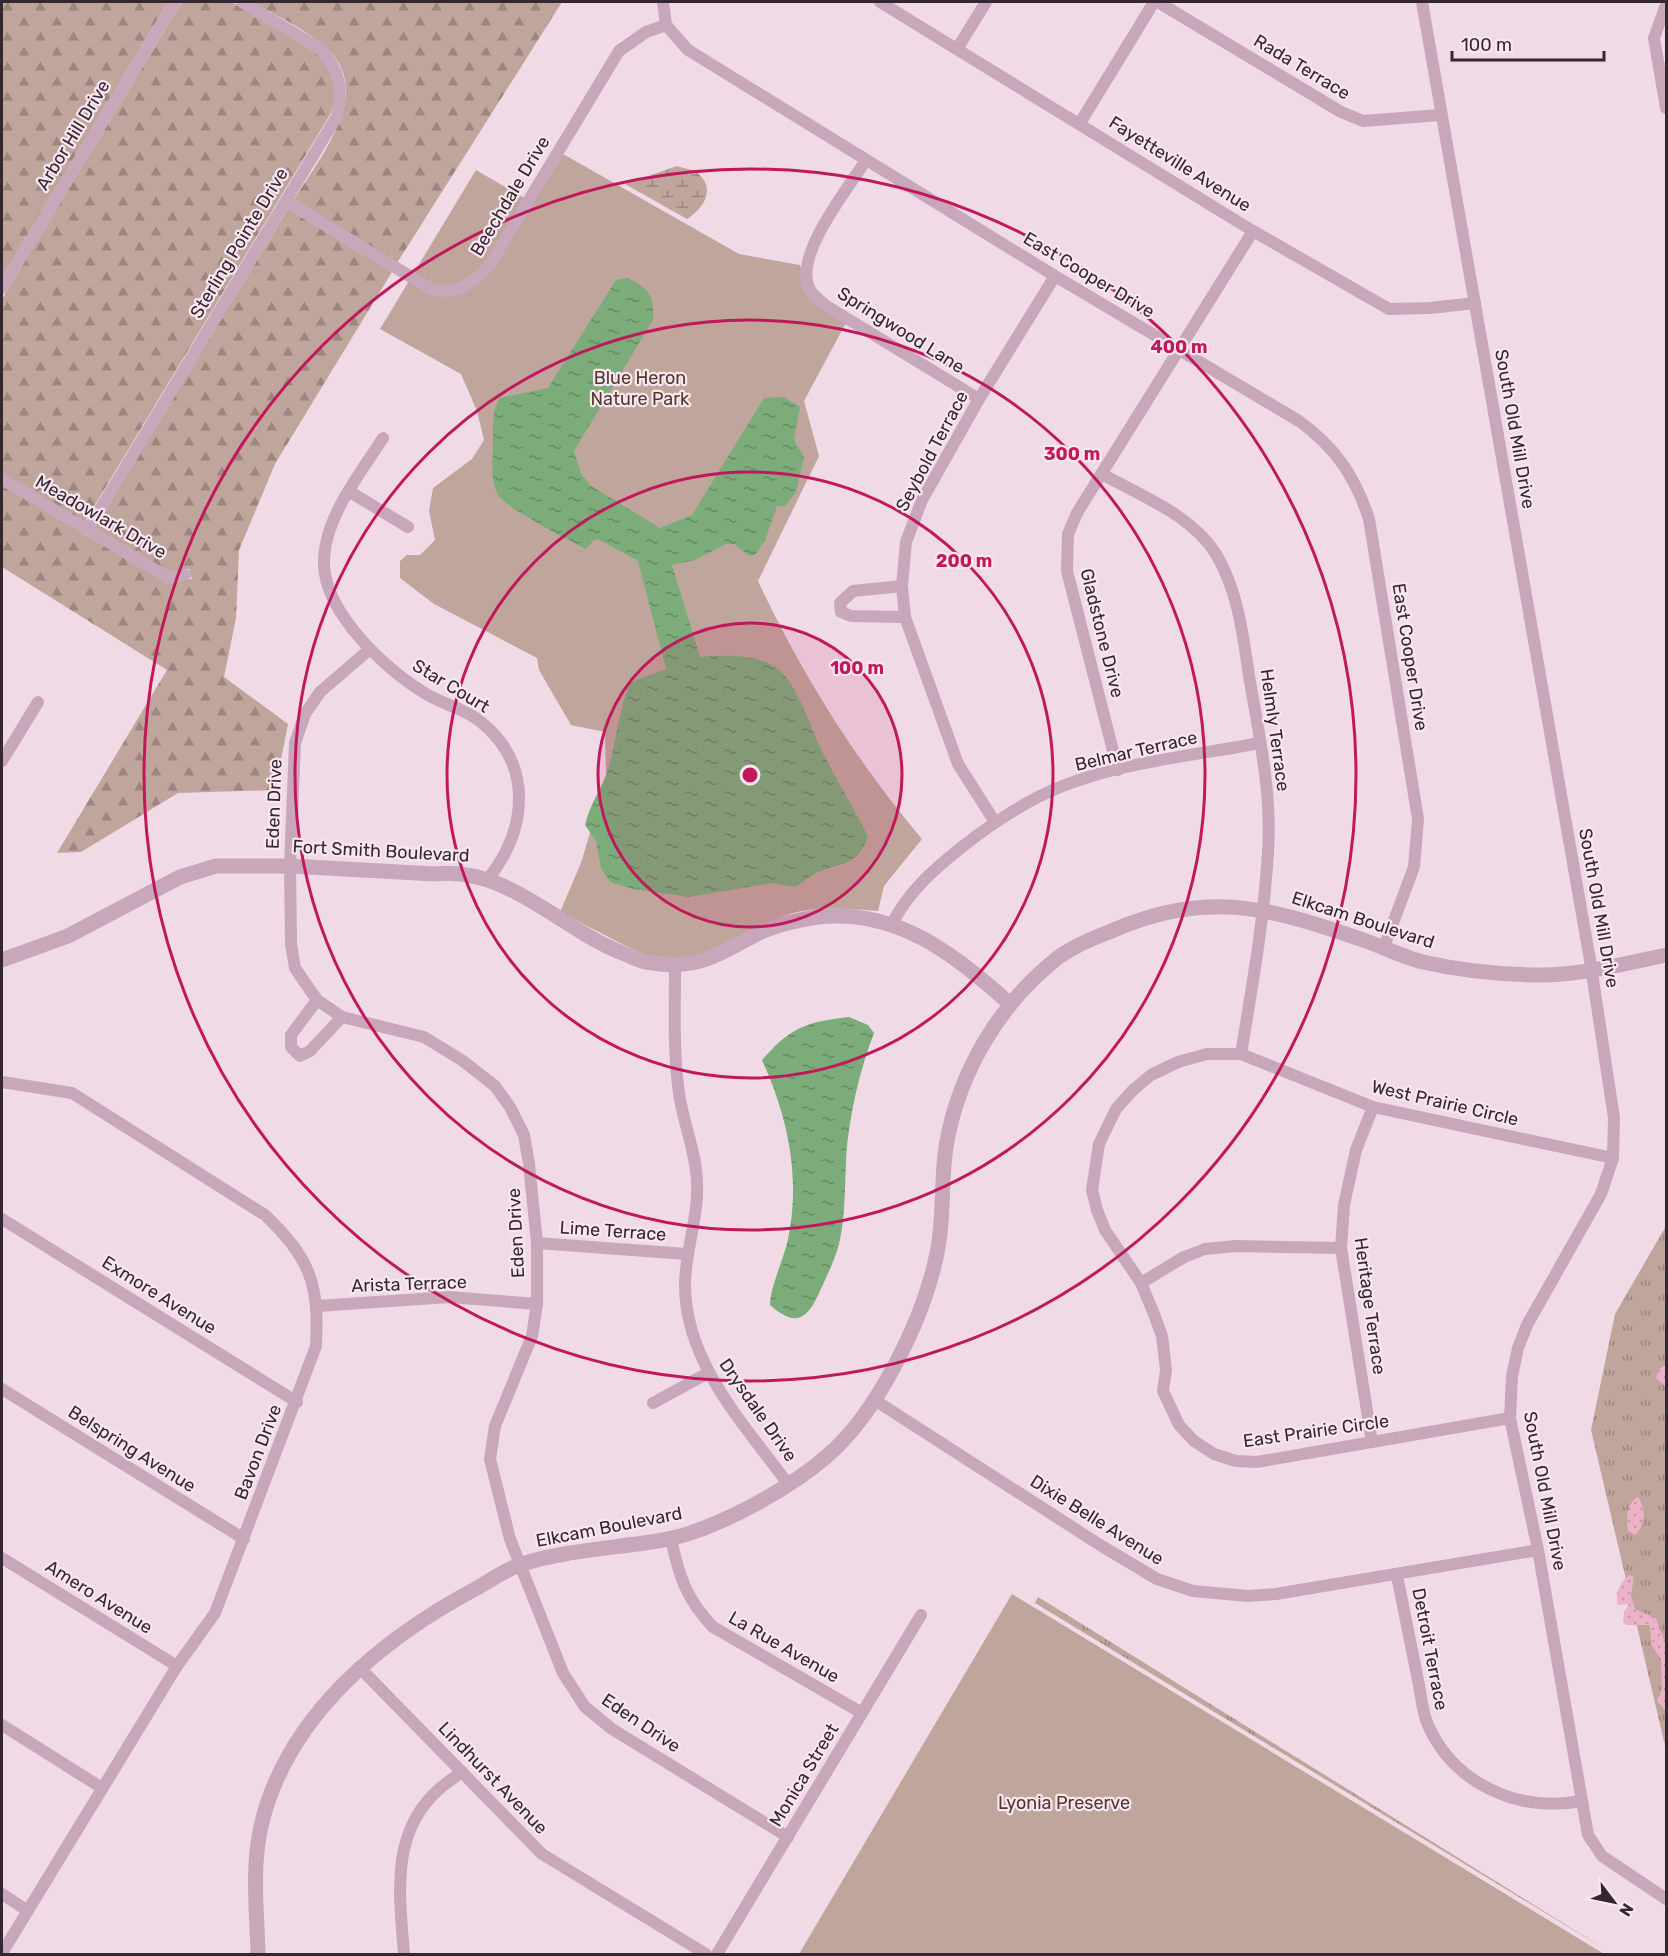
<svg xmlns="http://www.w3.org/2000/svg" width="1668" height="1956" font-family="Rubik,sans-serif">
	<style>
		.grass { fill: url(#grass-tufts) }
		.forest { fill: url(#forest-firs) }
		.wetland { fill: url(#wetland-marsh) }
		.sand { fill: url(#sand-dots) }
		.park { fill: #bfa59b }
		.water { fill: url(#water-ripples) }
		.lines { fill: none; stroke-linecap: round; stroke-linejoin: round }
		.minor { stroke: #c8a7bb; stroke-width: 12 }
		.tertiary { stroke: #c8a7bb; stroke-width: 15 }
		.ring { fill: none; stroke: #c2185b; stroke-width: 3 }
		.labels { text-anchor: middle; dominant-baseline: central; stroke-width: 4.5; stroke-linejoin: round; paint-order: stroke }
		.street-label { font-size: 18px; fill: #352731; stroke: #f8e6f0 }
		.park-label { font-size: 18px; fill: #52382c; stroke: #f8e6f0 }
		.centre { fill: #c2185b; stroke: #f8e6f0; stroke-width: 3 }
		.ring-label { font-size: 18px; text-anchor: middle; font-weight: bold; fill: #c2185b; stroke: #f8e6f0; stroke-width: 4.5; stroke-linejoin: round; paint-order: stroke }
	</style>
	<defs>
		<pattern id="grass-tufts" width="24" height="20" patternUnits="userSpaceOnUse" patternTransform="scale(1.5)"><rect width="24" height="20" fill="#bfa59b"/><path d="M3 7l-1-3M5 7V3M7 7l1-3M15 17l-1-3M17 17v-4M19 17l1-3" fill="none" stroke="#9c867f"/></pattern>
		<pattern id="forest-firs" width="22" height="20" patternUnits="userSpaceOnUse" patternTransform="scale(1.5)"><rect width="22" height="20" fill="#bfa59b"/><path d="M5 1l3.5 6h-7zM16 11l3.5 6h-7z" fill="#9c867f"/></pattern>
		<pattern id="wetland-marsh" width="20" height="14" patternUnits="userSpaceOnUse" patternTransform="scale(1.5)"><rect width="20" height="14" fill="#bfa59b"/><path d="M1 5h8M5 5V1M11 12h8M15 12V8" fill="none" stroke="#9c867f"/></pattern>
		<pattern id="sand-dots" width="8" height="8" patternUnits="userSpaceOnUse" patternTransform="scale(1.5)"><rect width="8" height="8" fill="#ebb2c8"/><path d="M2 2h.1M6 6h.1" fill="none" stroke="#ca99ac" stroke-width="1.8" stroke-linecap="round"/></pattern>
		<pattern id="water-ripples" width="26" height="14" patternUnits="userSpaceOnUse" patternTransform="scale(1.5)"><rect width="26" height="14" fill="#7bac7a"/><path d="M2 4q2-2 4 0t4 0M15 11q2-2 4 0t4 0" fill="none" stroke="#668c65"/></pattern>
	</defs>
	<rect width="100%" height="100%" fill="#f0dae6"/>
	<g class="grass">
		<polygon points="1666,1226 1666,1750 1591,1430 1615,1314"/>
		<polygon points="1038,1597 1069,1616 1613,1954 1035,1603"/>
	</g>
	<g class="forest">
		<polygon points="2,2 168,2 2,277"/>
		<polygon points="182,2 232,2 316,52 333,75 336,93 331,113 84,523 2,473 2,299"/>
		<path d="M252 2H562L397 263 294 200C320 156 378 90 323 45 303 28 275 15 252 2Z"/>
		<polygon points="288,209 392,272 275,464 239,550 236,618 224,677 288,724 275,790 178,793 81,852 57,853 167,670 2,567 2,485 166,582 192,579 189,569 169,572 94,529"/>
	</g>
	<path class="wetland" d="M677 166C682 168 691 169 696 172 718 188 703 209 687 219L625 184Z"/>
	<g class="sand">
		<polygon points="1666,1365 1666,1387 1656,1378 1659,1369"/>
		<path d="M1638 1497C1646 1508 1646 1526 1635 1535L1628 1531C1626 1519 1626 1503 1638 1497Z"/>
		<path d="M1629 1575 1634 1577 1631 1595 1635 1609 1656 1618 1666 1646V1711L1657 1701 1662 1689 1661 1660 1651 1644 1650 1625H1627L1623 1622 1624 1612 1629 1604 1618 1605C1614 1594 1620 1582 1629 1575Z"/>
	</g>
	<g class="park">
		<path d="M563 154 739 254 800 265 808 293 848 319 804 401 819 456 758 581C801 673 856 761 922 839L884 886 878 911C852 909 811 906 787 915 744 932 708 963 659 959 644 958 578 920 560 912L581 863 606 779 605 732 571 725 539 670 537 658 434 604 400 578V561L407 555H420L435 540 429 511 433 488 472 459 484 440 477 411 461 374 380 329 476 170 533 203Z"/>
		<polygon points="1012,1594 1604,1954 799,1954"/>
	</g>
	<g class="water">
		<path d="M628 278C650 290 654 294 653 320L574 451 581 474 591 486 660 528 692 515 764 398 784 397 800 407 794 440 804 457 796 492 785 506H777L765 540 756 554 749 556 734 544H726L695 560 672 565 700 657C726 655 757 653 779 670 797 684 812 731 822 751 836 780 854 807 868 837 857 865 845 862 820 871 811 875 803 882 795 887L772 883 689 897 633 889 610 882 601 868 596 841 585 825C589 805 602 789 608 769 617 740 618 710 631 682L666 669 638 561 600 540H594L586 549C570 541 502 506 497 493 490 475 493 461 493 443 493 429 492 409 500 398L548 388 616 280Z"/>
		<path d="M849 1017 868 1025 874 1033C862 1065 854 1096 849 1130 843 1167 848 1207 839 1244 835 1260 827 1275 820 1291 808 1318 797 1329 770 1305 770 1287 784 1259 788 1239 801 1178 788 1117 762 1060 791 1027 806 1022 849 1017Z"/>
	</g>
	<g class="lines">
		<g class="minor">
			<path d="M663 2 666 25 688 50 1055 276 1299 421C1335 447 1355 476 1369 519L1418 819 1414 867 1384 947"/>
			<polyline points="880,2 1253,231 1389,309 1430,308 1475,303"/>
			<polyline points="1158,2 1341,112 1363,121 1440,115"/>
			<polyline points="1422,2 1590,960 1614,1118 1613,1158 1601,1194 1527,1325 1518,1348 1512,1376 1510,1418 1538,1550 1588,1835 1602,1856 1666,1899"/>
			<polyline points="1666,5 1654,38 1666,108"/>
			<polyline points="957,49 986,2"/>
			<polyline points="1080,123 1154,2"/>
			<path d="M866 160C848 189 794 254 809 288 812 295 820 300 825 305L979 399"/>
			<path d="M286 201 431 289C456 295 472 284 489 266L619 51 646 32 666 25"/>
			<polyline points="2,288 175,2"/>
			<path d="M383 438C360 474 323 519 324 564 325 614 388 672 428 695 445 705 466 709 481 722 534 765 527 830 488 879"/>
			<path d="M1102 474C1141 496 1192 515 1216 554 1238 591 1243 635 1249 676 1259 734 1272 794 1268 852 1264 920 1252 987 1241 1054"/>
			<polyline points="2,479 169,578 185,575"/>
			<polyline points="350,492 408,527"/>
			<path d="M87 531 337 116C343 88 340 69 319 48L242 2"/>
			<polyline points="902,586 853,591 840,603 841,612 851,616 905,617"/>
			<polyline points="370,649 320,692 305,714 295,743 290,866 291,944 295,968 317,1000 342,1017 424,1037 463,1061 495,1086 510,1107 524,1135 529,1164 537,1243 537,1304 532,1336 495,1426 490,1459 510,1539 563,1673 585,1707 612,1729 788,1837"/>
			<polyline points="2,761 38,702"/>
			<polyline points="1118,770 1067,571 1068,534 1077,513 1253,231"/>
			<polyline points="995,822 958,764 905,617 902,586 906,542 922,500 979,399 1055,276"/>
			<path d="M892 924C908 892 934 869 962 847 986 828 1011 811 1038 797 1105 763 1187 757 1260 743"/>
			<path d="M675 966C675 1008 673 1051 679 1093 683 1123 696 1151 697 1182 699 1216 685 1251 685 1285 685 1363 745 1425 788 1484"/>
			<polyline points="317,1000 291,1035 291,1047 300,1056 310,1051 342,1017"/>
			<path d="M2 1082 72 1093 265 1215C311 1259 319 1284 316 1346L215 1613 177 1666 2 1953"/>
			<polyline points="2,1219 297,1402"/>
			<polyline points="537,1243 686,1254"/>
			<polyline points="1141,1283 1184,1257 1205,1249 1236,1246 1341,1248"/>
			<polyline points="318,1306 449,1297 537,1304"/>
			<polyline points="2,1389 244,1539"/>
			<polyline points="873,1399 1100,1545 1157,1579 1193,1591 1248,1596 1276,1594 1538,1550"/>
			<polyline points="653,1403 708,1373"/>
			<polyline points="1510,1418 1257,1462 1236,1461 1214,1454 1194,1441 1179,1425 1163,1391 1166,1370 1162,1336 1154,1314 1141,1283 1105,1230 1097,1210 1092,1190 1099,1144 1116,1109 1133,1090 1151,1075 1178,1062 1207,1054 1241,1054 1373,1107 1613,1158"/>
			<polyline points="1372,1442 1341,1248 1344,1205 1356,1150 1373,1107"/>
			<path d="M671 1539C679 1576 686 1599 713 1627L862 1713"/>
			<polyline points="2,1558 177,1666"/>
			<path d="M1397 1576C1404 1610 1411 1645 1418 1680 1421 1694 1422 1712 1428 1725 1454 1784 1519 1813 1581 1801"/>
			<polyline points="359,1667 542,1854 706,1954"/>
			<polyline points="2,1725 102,1788"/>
			<polyline points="2,1894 28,1911"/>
			<path d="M404 1954C400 1900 390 1838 433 1795 441 1786 452 1779 462 1772"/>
			<polyline points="717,1954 921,1615"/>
		</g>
		<g class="tertiary">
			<path d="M2 960 68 936 180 877 216 866H290L435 874C507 866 558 927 620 952 628 955 637 960 646 962 696 971 715 956 757 934 775 925 798 920 818 917 896 908 955 954 1010 1004"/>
			<path d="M258 1954C257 1910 251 1866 262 1822 289 1714 383 1638 477 1588 491 1580 507 1569 522 1564 566 1550 618 1548 663 1540 714 1531 787 1490 826 1457 878 1413 924 1318 937 1253 945 1216 940 1178 947 1141 960 1071 999 1005 1055 960 1069 948 1091 939 1109 932 1208 889 1268 907 1366 941 1385 948 1404 957 1423 962 1462 971 1506 975 1545 975 1585 974 1627 963 1666 955"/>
		</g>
	</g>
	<circle cx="750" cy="775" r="152" fill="#c2185b" fill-opacity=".12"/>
	<g class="ring">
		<circle cx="750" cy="775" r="152"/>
		<circle cx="750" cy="775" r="303"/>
		<circle cx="750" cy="775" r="455"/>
		<circle cx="750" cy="775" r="606"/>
	</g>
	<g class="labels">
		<g class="street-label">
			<text transform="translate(1302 67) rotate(31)">Rada Terrace</text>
			<text transform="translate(73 135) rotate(-59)">Arbor Hill Drive</text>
			<text transform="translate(1180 164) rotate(32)">Fayetteville Avenue</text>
			<text transform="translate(510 196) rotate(-59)">Beechdale Drive</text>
			<text transform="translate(239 243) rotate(-59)">Sterling Pointe Drive</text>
			<text transform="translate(1089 275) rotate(31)">East Cooper Drive</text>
			<text transform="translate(901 330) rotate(32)">Springwood Lane</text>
			<text transform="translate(1515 429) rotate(80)">South Old Mill Drive</text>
			<text transform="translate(932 451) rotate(-62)">Seybold Terrace</text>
			<text transform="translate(101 517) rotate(30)">Meadowlark Drive</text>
			<text transform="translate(1102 633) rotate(76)">Gladstone Drive</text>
			<text transform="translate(1410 657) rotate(81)">East Cooper Drive</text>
			<text transform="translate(451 686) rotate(31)">Star Court</text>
			<text transform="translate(1275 730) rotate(82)">Helmly Terrace</text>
			<text transform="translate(1136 751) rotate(-13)">Belmar Terrace</text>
			<text transform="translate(274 804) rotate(-88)">Eden Drive</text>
			<text transform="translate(381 851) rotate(3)">Fort Smith Boulevard</text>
			<text transform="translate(1599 908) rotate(80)">South Old Mill Drive</text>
			<text transform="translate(1363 920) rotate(18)">Elkcam Boulevard</text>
			<text transform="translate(1445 1103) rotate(13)">West Prairie Circle</text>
			<text transform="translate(613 1231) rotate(4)">Lime Terrace</text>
			<text transform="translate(516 1233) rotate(-93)">Eden Drive</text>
			<text transform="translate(409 1284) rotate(-2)">Arista Terrace</text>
			<text transform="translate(159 1295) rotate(32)">Exmore Avenue</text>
			<text transform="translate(1370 1306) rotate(82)">Heritage Terrace</text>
			<text transform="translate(758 1410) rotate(55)">Drysdale Drive</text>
			<text transform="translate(1316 1431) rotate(-8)">East Prairie Circle</text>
			<text transform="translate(132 1449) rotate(32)">Belspring Avenue</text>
			<text transform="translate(258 1452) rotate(-69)">Bavon Drive</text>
			<text transform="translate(1545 1491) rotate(79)">South Old Mill Drive</text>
			<text transform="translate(1097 1520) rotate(32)">Dixie Belle Avenue</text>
			<text transform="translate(609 1527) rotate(-11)">Elkcam Boulevard</text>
			<text transform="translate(99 1597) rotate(32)">Amero Avenue</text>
			<text transform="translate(784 1647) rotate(30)">La Rue Avenue</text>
			<text transform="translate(1430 1649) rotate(79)">Detroit Terrace</text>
			<text transform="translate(641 1723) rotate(34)">Eden Drive</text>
			<text transform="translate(804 1775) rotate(-59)">Monica Street</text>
			<text transform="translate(493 1778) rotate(46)">Lindhurst Avenue</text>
		</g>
		<g class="park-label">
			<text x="640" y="378">Blue Heron<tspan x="640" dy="21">Nature Park</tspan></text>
			<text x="1064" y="1803">Lyonia Preserve</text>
		</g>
	</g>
	<circle cx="750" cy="775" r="9" class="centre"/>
	<g class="ring-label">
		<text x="1179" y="353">400 m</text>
		<text x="1072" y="460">300 m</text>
		<text x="964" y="567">200 m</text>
		<text x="857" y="674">100 m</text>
	</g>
	<rect width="1668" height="1956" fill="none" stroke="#352731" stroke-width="6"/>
	<g transform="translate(1614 1902) rotate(122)" stroke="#f8e6f0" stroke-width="4.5" paint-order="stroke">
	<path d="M0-4.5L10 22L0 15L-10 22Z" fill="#352731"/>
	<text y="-9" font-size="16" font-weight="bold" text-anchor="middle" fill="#352731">N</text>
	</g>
	<path d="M1452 51v9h152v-9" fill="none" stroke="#352731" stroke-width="3"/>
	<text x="1461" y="51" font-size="18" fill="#352731" stroke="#f8e6f0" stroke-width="4.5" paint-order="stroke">100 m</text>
</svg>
